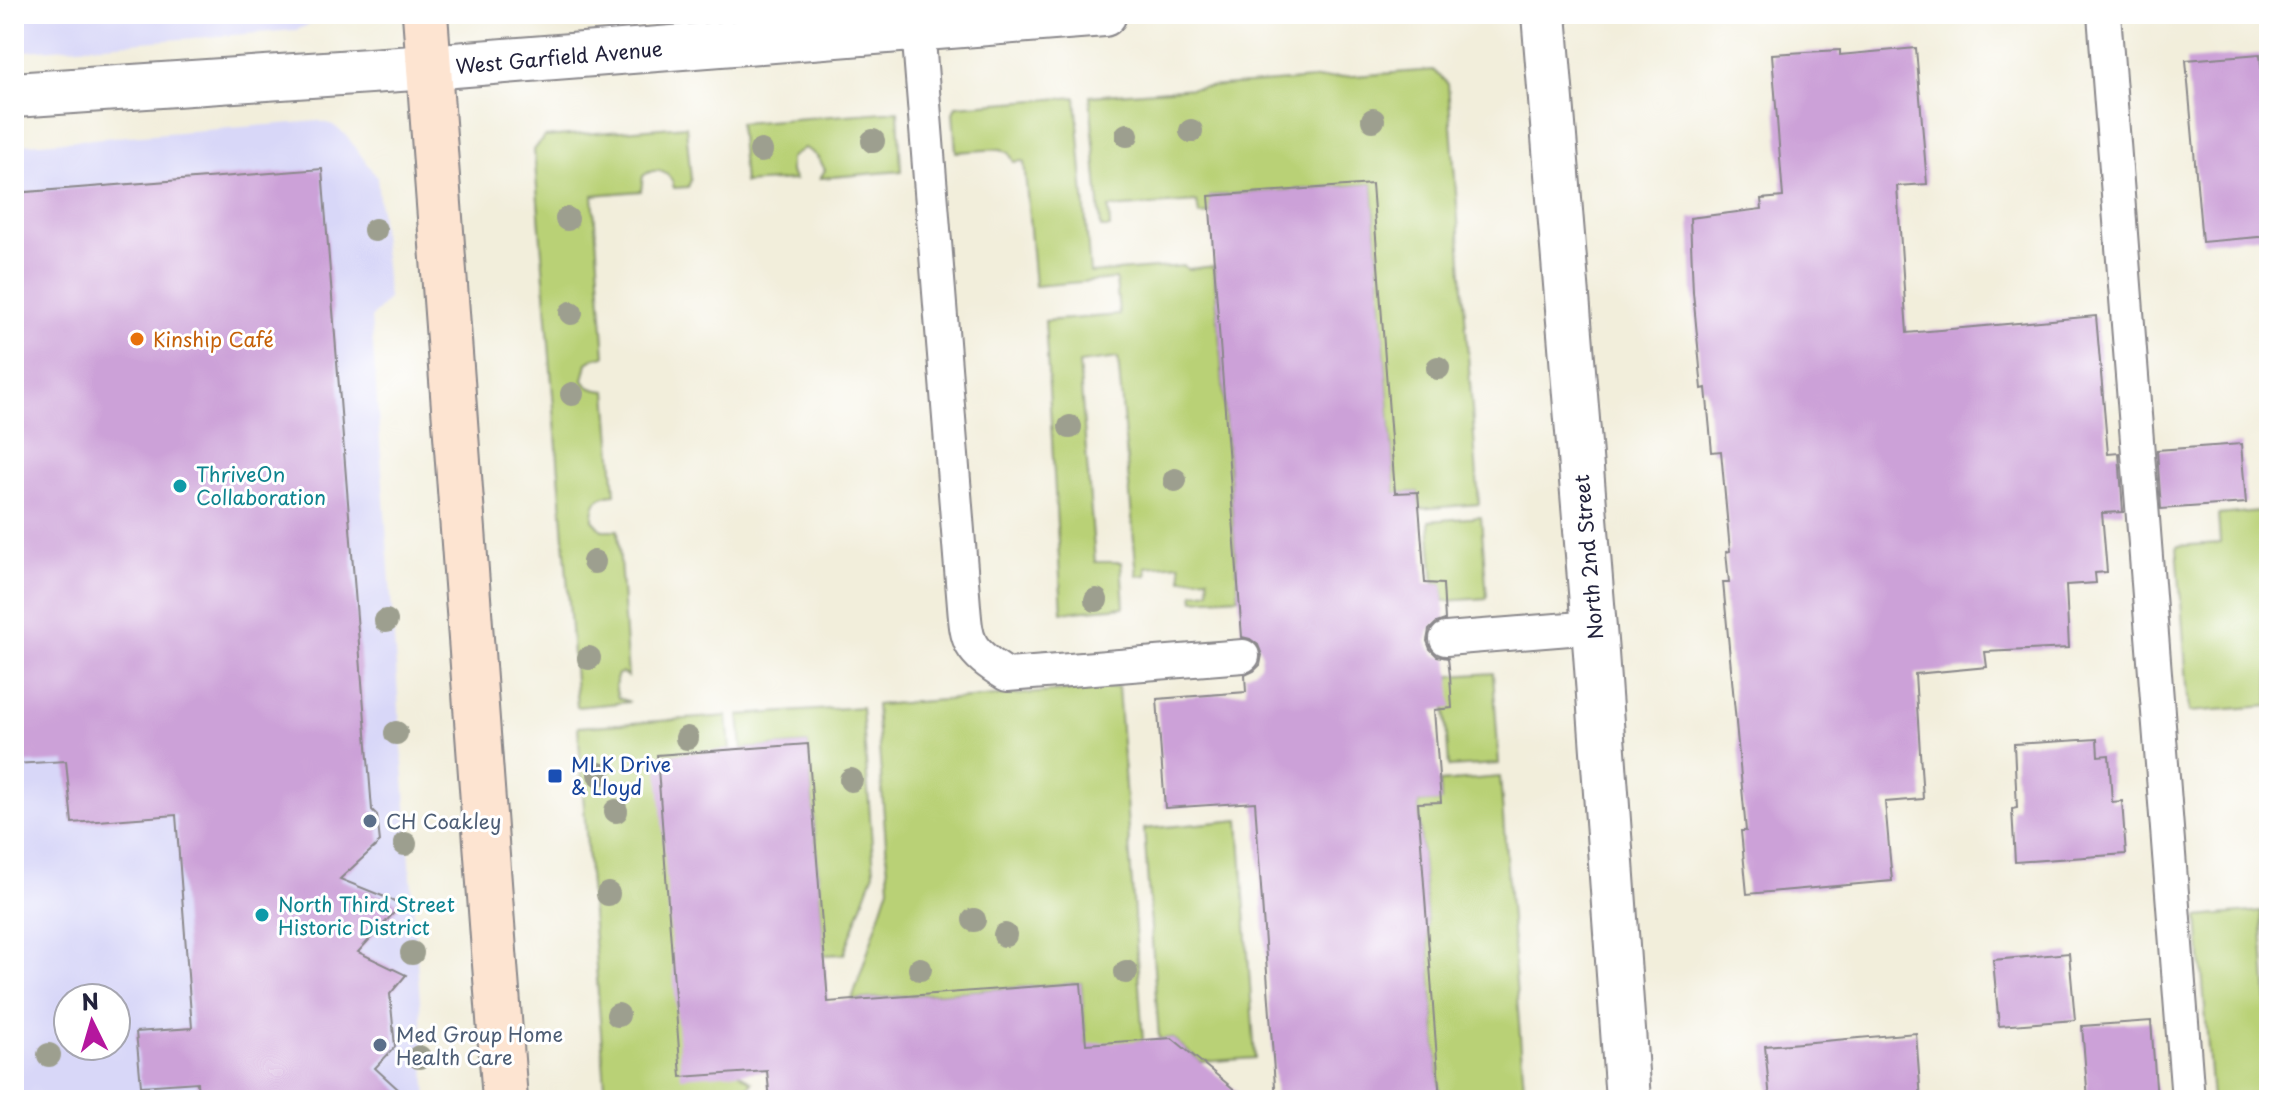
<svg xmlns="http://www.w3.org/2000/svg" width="2283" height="1114" font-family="'Playpen Sans',sans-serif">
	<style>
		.built { fill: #d8d7f8; fill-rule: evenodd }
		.green { fill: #b9d176; stroke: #6e7a58; stroke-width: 2 }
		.building { fill: #cca1d8 }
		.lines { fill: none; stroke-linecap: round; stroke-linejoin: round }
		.service-casing { stroke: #8a888b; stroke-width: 36 }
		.minor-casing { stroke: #8a888b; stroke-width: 48 }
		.secondary-casing { stroke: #8a888b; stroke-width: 48 }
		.service { stroke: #fff; stroke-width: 32 }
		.minor { stroke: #fff; stroke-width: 44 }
		.secondary { stroke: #fde4d1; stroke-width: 44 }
		.tree { fill: #9d9f8f }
		.food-dot { fill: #e8710a; stroke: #fff; stroke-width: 3 }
		.culture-dot { fill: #0f9aa8; stroke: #fff; stroke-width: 3 }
		.transit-dot { fill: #1a4fb4; stroke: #fff; stroke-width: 3 }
		.service-dot { fill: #5c6f8a; stroke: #fff; stroke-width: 3 }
		.labels { text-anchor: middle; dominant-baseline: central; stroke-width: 6; stroke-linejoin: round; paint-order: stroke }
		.street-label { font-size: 20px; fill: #22223b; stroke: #fff }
		.food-label { font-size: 20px; fill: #c56008; stroke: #fff; text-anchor: start }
		.culture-label { font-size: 20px; fill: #0d838f; stroke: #fff; text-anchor: start }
		.transit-label { font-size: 20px; fill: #164399; stroke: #fff; text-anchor: start }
		.service-label { font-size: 20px; fill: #4e5e75; stroke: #fff; text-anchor: start }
	</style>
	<rect width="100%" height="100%" fill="#fff"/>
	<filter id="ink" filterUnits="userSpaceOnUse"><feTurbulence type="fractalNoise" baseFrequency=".0125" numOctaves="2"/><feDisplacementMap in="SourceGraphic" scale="16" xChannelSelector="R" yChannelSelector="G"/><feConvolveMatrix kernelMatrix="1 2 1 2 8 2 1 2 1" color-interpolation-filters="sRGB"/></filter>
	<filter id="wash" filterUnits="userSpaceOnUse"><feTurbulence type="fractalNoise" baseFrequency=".006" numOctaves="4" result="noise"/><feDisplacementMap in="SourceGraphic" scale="32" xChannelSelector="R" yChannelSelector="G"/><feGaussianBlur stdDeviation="1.8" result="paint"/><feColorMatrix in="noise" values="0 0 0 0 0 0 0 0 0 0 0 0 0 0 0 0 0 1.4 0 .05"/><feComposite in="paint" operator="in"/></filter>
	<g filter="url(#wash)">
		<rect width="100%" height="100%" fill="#f2eedb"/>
		<g class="built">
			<polygon points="14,14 335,14 296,30 14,52"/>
			<path d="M319 121 333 125 346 135 377 177 388 299 371 318 427 1100H14V145ZM68 998H116V1046H68Z"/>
		</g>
		<g class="green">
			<polygon points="1433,70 1448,84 1479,504 1419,509 1418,492 1395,493 1372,184 1210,196 1211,214 1199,215 1197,202 1109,208 1110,228 1101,228 1090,96"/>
			<polygon points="1076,97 1090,273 1184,266 1188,269 1214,266 1239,597 1194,600 1193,593 1209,591 1208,577 1182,579 1180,564 1146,567 1147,575 1137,576 1118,358 1079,363 1095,562 1121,562 1124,607 1062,612 1045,321 1119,315 1116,279 1035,286 1024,161 1014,162 1009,153 1001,149 956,152 953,113 956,106"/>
			<path d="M898 111 901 171 820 178 825 170C820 159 815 153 804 148L790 158V172L795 180 744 183 739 123Z"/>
			<path d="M686 126 691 180 688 187 674 188C671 171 656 166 643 176L641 191 593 195 605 356 595 358 587 363 583 380C588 389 596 390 607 391L615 494C597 495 593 503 593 520L602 530H618L628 677 622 673 618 674C614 683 615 690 618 698L630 702 577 707 534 150 544 137Z"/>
			<polygon points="2269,510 2269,706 2189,712 2177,546 2220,543 2218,515"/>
			<polygon points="1481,517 1487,598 1444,601 1442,584 1434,583 1429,521"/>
			<polygon points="1493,673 1499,764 1449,767 1445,709 1450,676"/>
			<polygon points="1118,687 1143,1041 1086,1048 1081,983 852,1000 889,887 876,705"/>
			<polygon points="862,707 874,872 844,954 824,955 808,744 742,749 739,715"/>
			<polygon points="727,716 730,750 739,1073 752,1082 738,1100 606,1100 578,727"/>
			<polygon points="1500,777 1525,1100 1440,1100 1418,803 1441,801 1440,782"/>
			<polygon points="1239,820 1255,1058 1201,1062 1172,1038 1159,1039 1144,829"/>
			<polygon points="2261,911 2269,1029 2269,1100 2212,1100 2198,917"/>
		</g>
		<g id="blocks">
			<g class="building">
				<polygon points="1916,48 1927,184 1897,186 1907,333 2096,316 2108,454 2119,453 2123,512 2102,513 2107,572 2095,573 2096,583 2066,585 2069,648 1985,652 1987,667 1915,674 1923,799 1885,802 1892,881 1747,894 1741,831 1746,831 1723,582 1729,582 1726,552 1730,551 1721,451 1712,452 1706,388 1702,389 1693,292 1690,218 1762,209 1761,199 1783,197 1772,54 1840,50 1840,55"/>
				<polygon points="2260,54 2269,155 2269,236 2202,242 2186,60"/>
				<polygon points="322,169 372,810 377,815 380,842 340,879 402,904 358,952 406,975 390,994 395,1047 375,1068 410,1100 198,1100 197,1082 141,1086 136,1032 192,1028 176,815 72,823 66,761 14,764 14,193"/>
				<polygon points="1372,184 1395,493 1418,492 1425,583 1443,584 1445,620 1436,623 1429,630 1427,641 1430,649 1437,656 1448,658 1450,676 1452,708 1434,710 1441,802 1418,803 1440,1100 1276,1100 1255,802 1165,808 1157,699 1246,692 1245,675 1254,671 1260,665 1262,655 1258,645 1250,639 1242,637 1209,196"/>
				<polygon points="2241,444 2246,503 2161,509 2157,450"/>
				<polygon points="2097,739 2098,756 2109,755 2112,802 2122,801 2126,854 2015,862 2012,809 2017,808 2014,744"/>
				<polygon points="808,744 828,1002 1081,983 1086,1044 1172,1038 1247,1100 770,1100 767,1071 681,1077 657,755"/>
				<polygon points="2069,953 2075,1020 1999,1026 1993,960"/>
				<polygon points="2151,1021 2157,1100 2088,1100 2082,1026"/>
				<polygon points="1916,1033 1921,1100 1770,1100 1765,1046"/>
			</g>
		</g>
	</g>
	<g filter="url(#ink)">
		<use href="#blocks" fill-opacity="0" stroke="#8a888b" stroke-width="2"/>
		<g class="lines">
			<defs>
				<g id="service">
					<polyline points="2104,14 2188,1100"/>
					<path d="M918 28 963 594C967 642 964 648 1007 675L1243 656"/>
					<polyline points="1446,639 1594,627"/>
				</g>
				<g id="minor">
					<polyline points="1544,14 1596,653 1628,1100"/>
					<polyline points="14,95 429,67 1104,14"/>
				</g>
				<polyline id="secondary" points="425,14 505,1100"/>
			</defs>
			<use href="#service" class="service-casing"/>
			<use href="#minor" class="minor-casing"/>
			<use href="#secondary" class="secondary-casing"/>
			<use href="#service" class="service"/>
			<use href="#minor" class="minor"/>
			<use href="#secondary" class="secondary"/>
		</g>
		<g class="tree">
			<circle cx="1373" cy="120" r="12"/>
			<circle cx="1191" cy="131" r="12"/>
			<circle cx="1127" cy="135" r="12"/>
			<circle cx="873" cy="141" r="12"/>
			<circle cx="761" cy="151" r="12"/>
			<circle cx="567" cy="219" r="12"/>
			<circle cx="375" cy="230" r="12"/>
			<circle cx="571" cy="313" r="12"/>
			<circle cx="1438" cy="368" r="12"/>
			<circle cx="572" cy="394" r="12"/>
			<circle cx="1070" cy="427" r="12"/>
			<circle cx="1175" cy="480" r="12"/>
			<circle cx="594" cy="562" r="12"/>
			<circle cx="1096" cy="600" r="12"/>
			<circle cx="386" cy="621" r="12"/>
			<circle cx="589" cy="658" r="12"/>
			<circle cx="396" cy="733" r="12"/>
			<circle cx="687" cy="738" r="12"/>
			<circle cx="599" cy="774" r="12"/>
			<circle cx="851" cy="780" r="12"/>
			<circle cx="616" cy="811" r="12"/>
			<circle cx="405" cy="844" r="12"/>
			<circle cx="608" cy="894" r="12"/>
			<circle cx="974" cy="920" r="12"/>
			<circle cx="1005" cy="935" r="12"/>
			<circle cx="412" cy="953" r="12"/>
			<circle cx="920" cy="969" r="12"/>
			<circle cx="1126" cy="972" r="12"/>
			<circle cx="618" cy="1015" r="12"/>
			<circle cx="49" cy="1055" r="12"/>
			<circle cx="419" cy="1057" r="12"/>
		</g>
	</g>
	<circle class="food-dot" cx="137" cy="339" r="8"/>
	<g class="culture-dot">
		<circle cx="180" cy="486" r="8"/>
		<circle cx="262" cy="915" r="8"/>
	</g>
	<rect class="transit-dot" x="547" y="768" width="16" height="16" rx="4"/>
	<g class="service-dot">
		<circle cx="370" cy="821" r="8"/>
		<circle cx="380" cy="1045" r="8"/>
	</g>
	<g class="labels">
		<g class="street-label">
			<text transform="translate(559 57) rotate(-5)">West Garfield Avenue</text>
			<text transform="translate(1588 557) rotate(-95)">North 2nd Street</text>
		</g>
		<g class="food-label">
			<text x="153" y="339">Kinship Café</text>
		</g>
		<g class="culture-label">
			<text x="196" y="474">ThriveOn<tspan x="196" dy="23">Collaboration</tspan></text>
			<text x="278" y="904">North Third Street<tspan x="278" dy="23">Historic District</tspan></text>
		</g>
		<g class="transit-label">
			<text x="571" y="764">MLK Drive<tspan x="571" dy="23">&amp; Lloyd</tspan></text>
		</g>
		<g class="service-label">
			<text x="386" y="821">CH Coakley</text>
			<text x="396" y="1034">Med Group Home<tspan x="396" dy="23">Health Care</tspan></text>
		</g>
	</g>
	<rect width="2283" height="1114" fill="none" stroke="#fff" stroke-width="48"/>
	<g transform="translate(92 1022) rotate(355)"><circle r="38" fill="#ffffff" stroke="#a7a7b1" stroke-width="2"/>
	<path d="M0-6L14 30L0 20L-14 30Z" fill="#b5179e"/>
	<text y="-12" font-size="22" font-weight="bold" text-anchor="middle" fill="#22223b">N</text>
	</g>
</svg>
